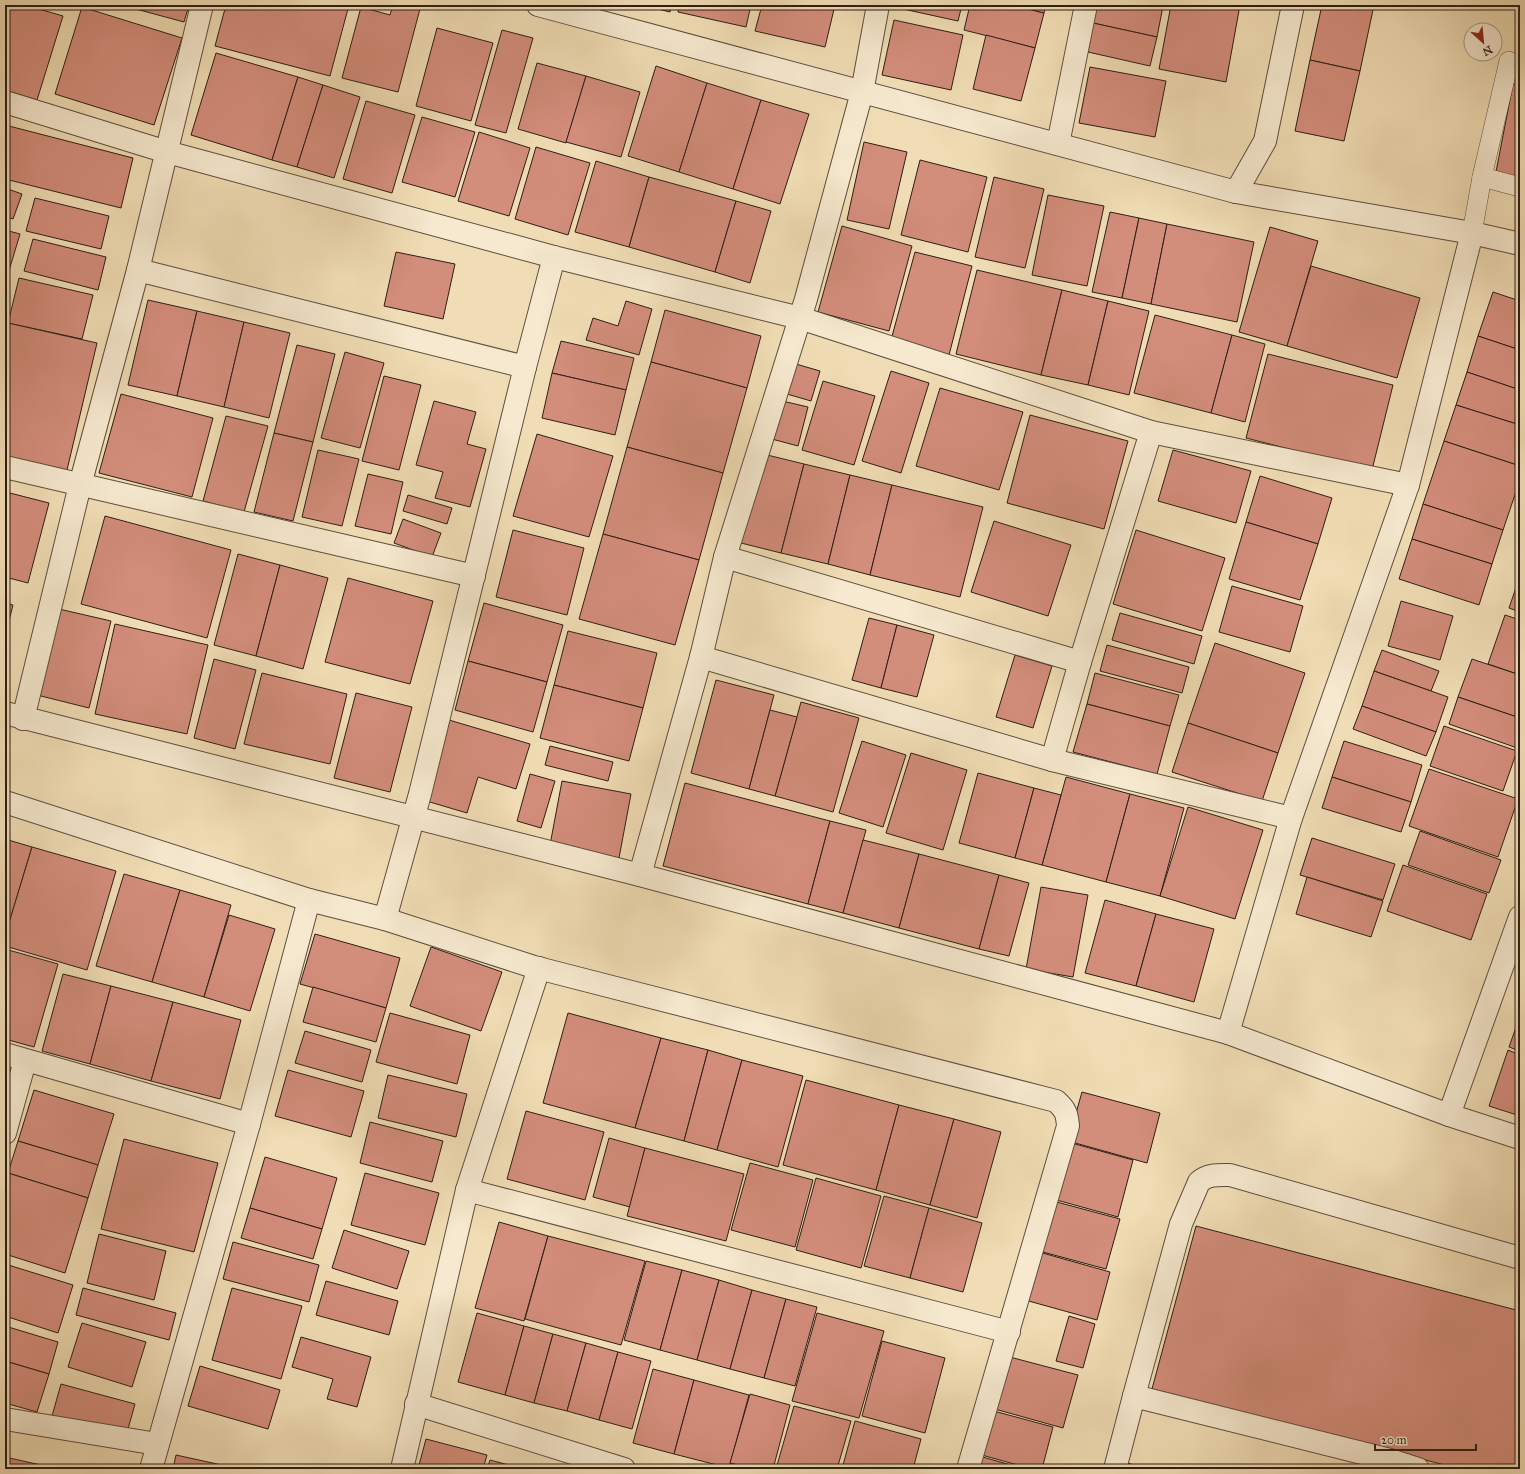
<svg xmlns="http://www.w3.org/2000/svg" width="1525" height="1474" font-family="'IM FELL Great Primer',serif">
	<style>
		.building { fill: #d38d7b; stroke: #2d1e16 }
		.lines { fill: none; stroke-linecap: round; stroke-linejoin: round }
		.lane-casing { stroke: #5e4e3e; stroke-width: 20 }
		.street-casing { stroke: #5e4e3e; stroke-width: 24 }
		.lane { stroke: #f6e9cf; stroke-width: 19 }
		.street { stroke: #f6e9cf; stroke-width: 22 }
	</style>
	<rect width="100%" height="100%" fill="#f1ddb5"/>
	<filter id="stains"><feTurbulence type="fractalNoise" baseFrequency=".005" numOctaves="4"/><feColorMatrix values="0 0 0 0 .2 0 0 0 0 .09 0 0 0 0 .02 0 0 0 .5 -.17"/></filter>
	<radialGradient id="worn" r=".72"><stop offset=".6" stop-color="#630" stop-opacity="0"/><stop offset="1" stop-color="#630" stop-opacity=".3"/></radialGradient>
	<g class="building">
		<polygon points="5,5 25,5 63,16 37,100 5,90"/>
		<polygon points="121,5 189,5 184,22"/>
		<polygon points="226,5 349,5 330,76 215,46"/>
		<polygon points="393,5 421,5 398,92 342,78 361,7 390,15"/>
		<polygon points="642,5 672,5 670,12"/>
		<polygon points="679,5 751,5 746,27 678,12"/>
		<polygon points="762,5 835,5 825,47 755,31"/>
		<polygon points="895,5 962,5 958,21 894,7"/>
		<polygon points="970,5 1013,5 1044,13 1035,48 964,30"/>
		<polygon points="1013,5 1046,5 1044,13"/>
		<polygon points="1097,5 1158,5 1163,6 1157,37 1093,23"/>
		<polygon points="1171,5 1240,5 1226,82 1159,69"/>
		<polygon points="1322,5 1374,5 1360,71 1310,60"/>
		<polygon points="82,7 182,38 154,125 55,94"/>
		<polygon points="894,20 963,35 951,90 882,75"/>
		<polygon points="1093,23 1157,37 1150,66 1088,52"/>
		<polygon points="437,28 493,43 471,121 416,106"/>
		<polygon points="502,30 533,38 506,133 475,125"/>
		<polygon points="986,35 1035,48 1021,101 973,89"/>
		<polygon points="216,53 298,77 272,160 191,135"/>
		<polygon points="1310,60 1360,71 1344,141 1295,131"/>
		<polygon points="537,63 586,76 566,143 518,129"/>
		<polygon points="656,66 707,83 679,172 628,156"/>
		<polygon points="1090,67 1166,81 1155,137 1079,123"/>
		<polygon points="586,76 640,92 621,157 566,142"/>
		<polygon points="298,77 323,85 297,167 272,160"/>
		<polygon points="707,83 761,100 733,189 679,172"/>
		<polygon points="1513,84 1520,85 1520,182 1495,177"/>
		<polygon points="323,85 360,97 334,178 297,167"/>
		<polygon points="761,100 809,114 780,204 733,189"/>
		<polygon points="366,101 415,115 392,193 343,179"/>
		<polygon points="422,117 475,132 455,197 402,182"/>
		<polygon points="5,125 133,158 121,208 5,179"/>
		<polygon points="479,132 530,148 509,216 458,201"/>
		<polygon points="864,142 907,152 889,229 847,220"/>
		<polygon points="536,147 590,163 568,235 515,219"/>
		<polygon points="920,160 987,177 968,252 901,235"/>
		<polygon points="596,161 649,177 629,247 575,232"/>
		<polygon points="649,177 736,201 715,272 629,247"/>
		<polygon points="994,177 1044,189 1025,268 975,257"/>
		<polygon points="5,188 22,194 13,219 5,216"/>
		<polygon points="1048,195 1104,206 1087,286 1032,275"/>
		<polygon points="35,198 109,216 101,249 26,231"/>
		<polygon points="736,201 771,211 750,283 715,272"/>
		<polygon points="1110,212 1139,218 1122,298 1092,292"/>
		<polygon points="1139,218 1167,224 1151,304 1122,298"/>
		<polygon points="1167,224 1254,242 1237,322 1151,304"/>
		<polygon points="842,226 912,246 889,331 818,312"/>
		<polygon points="1270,227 1318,241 1287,346 1239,332"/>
		<polygon points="5,230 20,234 8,274 5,273"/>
		<polygon points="33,239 106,257 98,290 24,271"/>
		<polygon points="396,252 455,264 443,319 384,306"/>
		<polygon points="915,252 972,266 949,355 891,340"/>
		<polygon points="1311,266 1420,298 1397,378 1287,346"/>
		<polygon points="977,270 1062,290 1041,375 956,354"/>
		<polygon points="19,278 93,295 82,339 8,323"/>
		<polygon points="1062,290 1108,301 1088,385 1041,375"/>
		<polygon points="1493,292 1520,301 1520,350 1478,336"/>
		<polygon points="148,300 197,311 177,396 128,385"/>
		<polygon points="626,301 652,309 639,355 586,340 593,318 618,326"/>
		<polygon points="1108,301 1149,311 1129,395 1088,385"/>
		<polygon points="665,310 761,336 747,388 651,362"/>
		<polygon points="197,311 244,322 224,407 177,396"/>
		<polygon points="1155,315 1232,335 1211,413 1134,393"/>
		<polygon points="244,322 290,333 269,418 224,407"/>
		<polygon points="8,323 97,343 67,470 5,456 5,336"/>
		<polygon points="1232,335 1265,344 1245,422 1211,413"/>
		<polygon points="1478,336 1520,350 1520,390 1467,372"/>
		<polygon points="561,341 634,358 626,390 552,373"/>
		<polygon points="297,345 335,354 313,442 274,433"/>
		<polygon points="345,352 384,363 360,448 321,438"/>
		<polygon points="1268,354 1393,385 1372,470 1246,438"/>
		<polygon points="651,362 747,388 723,473 627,447"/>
		<polygon points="789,362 820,371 811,401 780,392"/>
		<polygon points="891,371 929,383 901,473 862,461"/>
		<polygon points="1467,372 1520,390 1520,425 1456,405"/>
		<polygon points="552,373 626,390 615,435 542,418"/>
		<polygon points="384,376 421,385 399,470 362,461"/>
		<polygon points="823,381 875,396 854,465 802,450"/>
		<polygon points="940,388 1023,412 999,490 916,466"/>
		<polygon points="121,394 213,418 192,497 99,473"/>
		<polygon points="778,400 808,407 798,446 768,438"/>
		<polygon points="434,401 476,412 467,444 486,449 470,507 435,498 443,472 416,465"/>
		<polygon points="1456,405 1520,425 1520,466 1444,441"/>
		<polygon points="1030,415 1128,441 1104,529 1007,503"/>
		<polygon points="226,416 268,426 244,512 203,501"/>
		<polygon points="274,433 313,442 293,521 254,512"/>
		<polygon points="537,434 613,456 589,537 513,516"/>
		<polygon points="1444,441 1520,466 1520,480 1503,530 1423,504"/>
		<polygon points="627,447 723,473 699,560 603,534"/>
		<polygon points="318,450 359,459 342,526 302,517"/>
		<polygon points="1173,450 1251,471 1236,523 1158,501"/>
		<polygon points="759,453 804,464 781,553 737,542"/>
		<polygon points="804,464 850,475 828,564 781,553"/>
		<polygon points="368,474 403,482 391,534 355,526"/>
		<polygon points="850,475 892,485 870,575 828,564"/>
		<polygon points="1260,476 1332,498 1318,544 1246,522"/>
		<polygon points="892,485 983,507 960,597 870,575"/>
		<polygon points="6,492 49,503 28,583 5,577 5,497"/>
		<polygon points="408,495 452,508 447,524 403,511"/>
		<polygon points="1423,504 1503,530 1492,564 1412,539"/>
		<polygon points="105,516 231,550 207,638 81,604"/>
		<polygon points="403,519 441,533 432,557 394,543"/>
		<polygon points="994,521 1071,545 1048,616 971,592"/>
		<polygon points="1246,522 1318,544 1300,600 1229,579"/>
		<polygon points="513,530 584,548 567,615 496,597"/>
		<polygon points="1136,530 1225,558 1202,631 1113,604"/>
		<polygon points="603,534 699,560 675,645 579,619"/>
		<polygon points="1412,539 1492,564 1479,605 1399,579"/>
		<polygon points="238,554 280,565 256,656 214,645"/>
		<polygon points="280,565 328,578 303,669 256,656"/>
		<polygon points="1520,576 1520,612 1509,608"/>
		<polygon points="348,578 433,601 410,684 325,662"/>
		<polygon points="1232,586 1303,606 1290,652 1219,632"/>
		<polygon points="1401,601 1453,616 1440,660 1388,646"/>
		<polygon points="5,603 13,605 5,637"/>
		<polygon points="484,603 563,625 547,682 468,661"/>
		<polygon points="59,609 111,621 89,708 37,695"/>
		<polygon points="1120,613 1202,636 1194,664 1112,640"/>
		<polygon points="1505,615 1520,620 1520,675 1488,664"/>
		<polygon points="869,618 897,625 881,688 852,680"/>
		<polygon points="115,624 208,645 187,734 95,714"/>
		<polygon points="897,625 934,635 917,697 881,688"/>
		<polygon points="568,631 657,653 643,708 554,685"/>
		<polygon points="1215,643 1305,673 1278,753 1188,723"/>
		<polygon points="1107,645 1189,667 1182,693 1100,671"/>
		<polygon points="1382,650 1439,671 1431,691 1374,671"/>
		<polygon points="1015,655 1052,666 1033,728 996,717"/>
		<polygon points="214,659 256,670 235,749 194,738"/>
		<polygon points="1472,659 1520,675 1520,718 1458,697"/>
		<polygon points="468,661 547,682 533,732 455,710"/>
		<polygon points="1374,671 1448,697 1436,732 1362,706"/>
		<polygon points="262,673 347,694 330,764 244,744"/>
		<polygon points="1095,673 1179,695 1170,726 1087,704"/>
		<polygon points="716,680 774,695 749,789 691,773"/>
		<polygon points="554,685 643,708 629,761 540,738"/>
		<polygon points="356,693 412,707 390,792 334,778"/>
		<polygon points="1458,697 1520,718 1520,749 1449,724"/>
		<polygon points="801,702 859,718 833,812 775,796"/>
		<polygon points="1087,704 1170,726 1157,774 1073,752"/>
		<polygon points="1362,706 1436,732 1426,756 1353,729"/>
		<polygon points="770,710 797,717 775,796 749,789"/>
		<polygon points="449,720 530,744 516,789 478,777 467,813 423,800"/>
		<polygon points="1188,723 1278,753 1262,801 1172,772"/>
		<polygon points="1444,726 1517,751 1503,791 1430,766"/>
		<polygon points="862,741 906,755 883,827 839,813"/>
		<polygon points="1344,741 1422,765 1411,802 1332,777"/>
		<polygon points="550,746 613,762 608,781 545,765"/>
		<polygon points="911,753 967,770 943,850 886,833"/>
		<polygon points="1429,769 1518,799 1498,857 1409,826"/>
		<polygon points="978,773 1034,788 1015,858 959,843"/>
		<polygon points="530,774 555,781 541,828 517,821"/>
		<polygon points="1066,777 1130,794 1106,882 1042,865"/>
		<polygon points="1332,777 1411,802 1401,832 1322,808"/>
		<polygon points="562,781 631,794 619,858 550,845"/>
		<polygon points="685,783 830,821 808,904 663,866"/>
		<polygon points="1034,788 1061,795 1042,865 1015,858"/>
		<polygon points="1130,794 1184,808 1160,896 1106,882"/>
		<polygon points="1188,807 1263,830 1235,919 1160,896"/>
		<polygon points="830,821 866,830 843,913 808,904"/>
		<polygon points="1420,831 1501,860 1489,893 1408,865"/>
		<polygon points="1312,838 1395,864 1383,900 1300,875"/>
		<polygon points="5,839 32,847 5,936"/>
		<polygon points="863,840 919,854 899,928 843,913"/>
		<polygon points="32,847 116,871 87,970 5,946 5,936"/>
		<polygon points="919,854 999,875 979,949 899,928"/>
		<polygon points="1403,865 1487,894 1471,940 1387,911"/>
		<polygon points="124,874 180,890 152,982 96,966"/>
		<polygon points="999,875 1029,883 1009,956 979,949"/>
		<polygon points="1307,877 1383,901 1371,937 1296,914"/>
		<polygon points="1041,887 1088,895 1073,977 1026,969"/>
		<polygon points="180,890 231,905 204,997 152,982"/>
		<polygon points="1105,900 1156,914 1136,986 1085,973"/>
		<polygon points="1156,914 1214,929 1194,1002 1136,986"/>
		<polygon points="229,915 275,929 250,1011 204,997"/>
		<polygon points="315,934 400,958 386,1008 300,984"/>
		<polygon points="431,947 502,972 481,1031 410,1006"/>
		<polygon points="5,949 58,964 34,1047 5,1039"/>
		<polygon points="63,974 111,986 90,1064 42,1051"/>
		<polygon points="111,986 173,1002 151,1081 90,1064"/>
		<polygon points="313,987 386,1008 376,1042 303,1022"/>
		<polygon points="173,1002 241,1020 220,1099 151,1081"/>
		<polygon points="390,1013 470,1035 457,1084 376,1062"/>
		<polygon points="568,1013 661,1038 635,1128 543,1103"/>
		<polygon points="1520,1016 1520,1051 1509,1047"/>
		<polygon points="305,1031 371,1050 362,1082 295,1063"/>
		<polygon points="661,1038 708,1050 684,1141 635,1128"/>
		<polygon points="708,1050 742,1060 717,1150 684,1141"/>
		<polygon points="1508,1050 1520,1055 1520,1116 1489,1106"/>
		<polygon points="742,1060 803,1076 778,1167 717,1150"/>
		<polygon points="288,1070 364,1091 351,1137 275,1116"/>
		<polygon points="388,1075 467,1094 456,1137 378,1118"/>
		<polygon points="806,1080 899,1105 876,1190 783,1165"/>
		<polygon points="34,1090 114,1114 98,1165 18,1141"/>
		<polygon points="1082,1092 1160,1113 1147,1163 1068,1141"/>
		<polygon points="899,1105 954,1119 930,1205 876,1190"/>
		<polygon points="526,1111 604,1132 585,1200 507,1179"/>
		<polygon points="954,1119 1001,1132 977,1218 930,1205"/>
		<polygon points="370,1122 443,1141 432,1182 360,1163"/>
		<polygon points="609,1138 645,1148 630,1207 593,1197"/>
		<polygon points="124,1139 218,1163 194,1252 101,1229"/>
		<polygon points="18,1141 98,1165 88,1198 8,1173"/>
		<polygon points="1068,1142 1133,1160 1118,1217 1053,1199"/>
		<polygon points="645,1148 744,1174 726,1241 627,1216"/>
		<polygon points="265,1157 337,1178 322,1229 250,1208"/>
		<polygon points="750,1163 813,1180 795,1247 731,1230"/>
		<polygon points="8,1173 88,1198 65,1273 5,1254 5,1182"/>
		<polygon points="365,1173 439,1193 425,1245 351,1225"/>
		<polygon points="816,1178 881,1196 861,1268 796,1250"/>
		<polygon points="884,1196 929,1208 910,1278 864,1266"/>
		<polygon points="1053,1201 1120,1219 1106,1269 1039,1251"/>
		<polygon points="250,1208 322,1229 313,1259 241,1238"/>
		<polygon points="929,1208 982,1223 963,1292 910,1278"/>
		<polygon points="499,1222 548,1236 524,1321 475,1308"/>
		<polygon points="1196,1226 1520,1311 1520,1469 1460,1469 1152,1389"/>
		<polygon points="344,1230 409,1251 397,1289 332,1268"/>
		<polygon points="99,1234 166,1251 154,1300 87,1283"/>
		<polygon points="548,1236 645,1261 621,1345 525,1319"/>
		<polygon points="233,1242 319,1265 309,1302 223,1279"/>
		<polygon points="1039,1252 1110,1272 1097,1320 1025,1300"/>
		<polygon points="646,1261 682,1270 660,1350 624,1340"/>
		<polygon points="5,1264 73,1285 58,1333 5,1316"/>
		<polygon points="682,1270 719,1280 697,1360 660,1350"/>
		<polygon points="719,1280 752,1290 730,1369 697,1360"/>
		<polygon points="326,1281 398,1301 389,1335 316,1315"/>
		<polygon points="83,1288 176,1313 169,1340 76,1315"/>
		<polygon points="232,1288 302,1306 281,1379 212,1360"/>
		<polygon points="752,1290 786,1299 764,1378 730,1369"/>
		<polygon points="786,1299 817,1307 795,1386 764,1378"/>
		<polygon points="477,1313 524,1326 505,1395 458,1382"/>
		<polygon points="817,1313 884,1331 859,1418 792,1401"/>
		<polygon points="1069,1316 1095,1324 1083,1368 1056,1361"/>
		<polygon points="82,1323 146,1342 132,1387 68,1367"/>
		<polygon points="5,1326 58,1342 49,1374 5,1361"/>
		<polygon points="524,1326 553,1334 534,1403 505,1395"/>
		<polygon points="553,1334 586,1343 567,1411 534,1403"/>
		<polygon points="301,1337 371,1357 357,1407 327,1399 333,1379 292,1367"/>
		<polygon points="882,1341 945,1358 925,1433 862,1416"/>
		<polygon points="586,1343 618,1352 599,1420 567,1411"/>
		<polygon points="618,1352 651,1361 632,1429 599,1420"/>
		<polygon points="1006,1356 1078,1375 1063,1428 991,1408"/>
		<polygon points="5,1361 49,1374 37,1412 5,1403"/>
		<polygon points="200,1366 280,1390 268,1429 188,1406"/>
		<polygon points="653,1369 694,1380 674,1454 633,1443"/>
		<polygon points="694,1380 749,1395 729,1468 674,1454"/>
		<polygon points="61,1384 135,1404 126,1436 52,1416"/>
		<polygon points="750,1394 790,1405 773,1469 754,1469 730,1463"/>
		<polygon points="794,1406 851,1421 837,1469 776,1469"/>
		<polygon points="990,1410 1053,1427 1042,1469 1032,1469 978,1454"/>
		<polygon points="855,1421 921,1439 913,1469 842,1469"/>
		<polygon points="426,1439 487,1455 483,1469 418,1469"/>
		<polygon points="176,1455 240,1469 173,1469"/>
		<polygon points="979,1456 1025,1469 975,1469"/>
		<polygon points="5,1457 59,1469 5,1469"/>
		<polygon points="490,1460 524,1469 487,1469"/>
		<polygon points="1127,1463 1149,1469 1125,1469"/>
	</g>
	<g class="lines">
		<defs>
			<g id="lane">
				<polyline points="1482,177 1520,187"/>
				<polyline points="1472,233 1482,177 1509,61"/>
			</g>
			<g id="street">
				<polyline points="538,5 1236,192 1472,233 1520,244"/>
				<polyline points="5,102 167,152 554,257 800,318 1151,432 1408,485"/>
				<polyline points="1058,144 1086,5"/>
				<polyline points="1236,192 1265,141 1293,5"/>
				<polyline points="138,270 525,367"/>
				<polyline points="5,467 474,576"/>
				<polyline points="725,557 1080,662"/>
				<polyline points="701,657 1052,760 1291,818"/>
				<polyline points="5,713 640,875 1228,1033 1449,1115 1520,1138"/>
				<polyline points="23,719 80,485 138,270 202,5"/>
				<polyline points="1052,760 1080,662 1151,432"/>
				<path d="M5 802 309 900 385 919 534 967 1056 1101C1066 1110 1067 1114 1068 1126L968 1469"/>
				<polyline points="640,875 701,657 725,557 806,299 862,92 878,5"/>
				<polyline points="385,919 420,794 525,367 554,257"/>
				<polyline points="1228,1033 1291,818 1408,485 1472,233"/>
				<polyline points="5,1054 249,1124"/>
				<polyline points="1449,1115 1520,917"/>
				<polyline points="5,1133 25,1061"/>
				<polyline points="467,1190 1009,1332"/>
				<polyline points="1134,1396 1390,1460 1418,1469"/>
				<polyline points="416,1404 624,1469"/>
				<polyline points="5,1419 157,1444"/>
				<polyline points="151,1469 249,1124 309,900"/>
				<polyline points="402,1469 467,1190 539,968"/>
				<path d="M1115 1469 1134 1396 1181 1224 1199 1182C1208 1174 1218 1175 1230 1175L1520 1258"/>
			</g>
		</defs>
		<use href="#lane" class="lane-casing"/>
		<use href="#street" class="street-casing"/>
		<use href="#lane" class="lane"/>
		<use href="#street" class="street"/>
	</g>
	<rect width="1525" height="1474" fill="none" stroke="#f1ddb5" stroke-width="20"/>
	<rect x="6" y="6" width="1513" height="1462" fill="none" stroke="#2d1e16" stroke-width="2"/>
	<rect x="10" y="10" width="1505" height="1454" fill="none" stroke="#2d1e16"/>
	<g transform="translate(1483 42) rotate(153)"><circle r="19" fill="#f6e9cf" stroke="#a69885"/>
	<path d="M0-3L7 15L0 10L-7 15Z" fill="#8f2418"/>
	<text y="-6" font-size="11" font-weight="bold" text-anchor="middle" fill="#2d1e16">N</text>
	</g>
	<path d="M1375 1444v6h101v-6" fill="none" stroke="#2d1e16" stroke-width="2"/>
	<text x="1381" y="1444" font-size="12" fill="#2d1e16" stroke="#f6e9cf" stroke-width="3" paint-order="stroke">20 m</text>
	<rect width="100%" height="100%" filter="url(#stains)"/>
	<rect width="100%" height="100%" fill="url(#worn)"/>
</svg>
